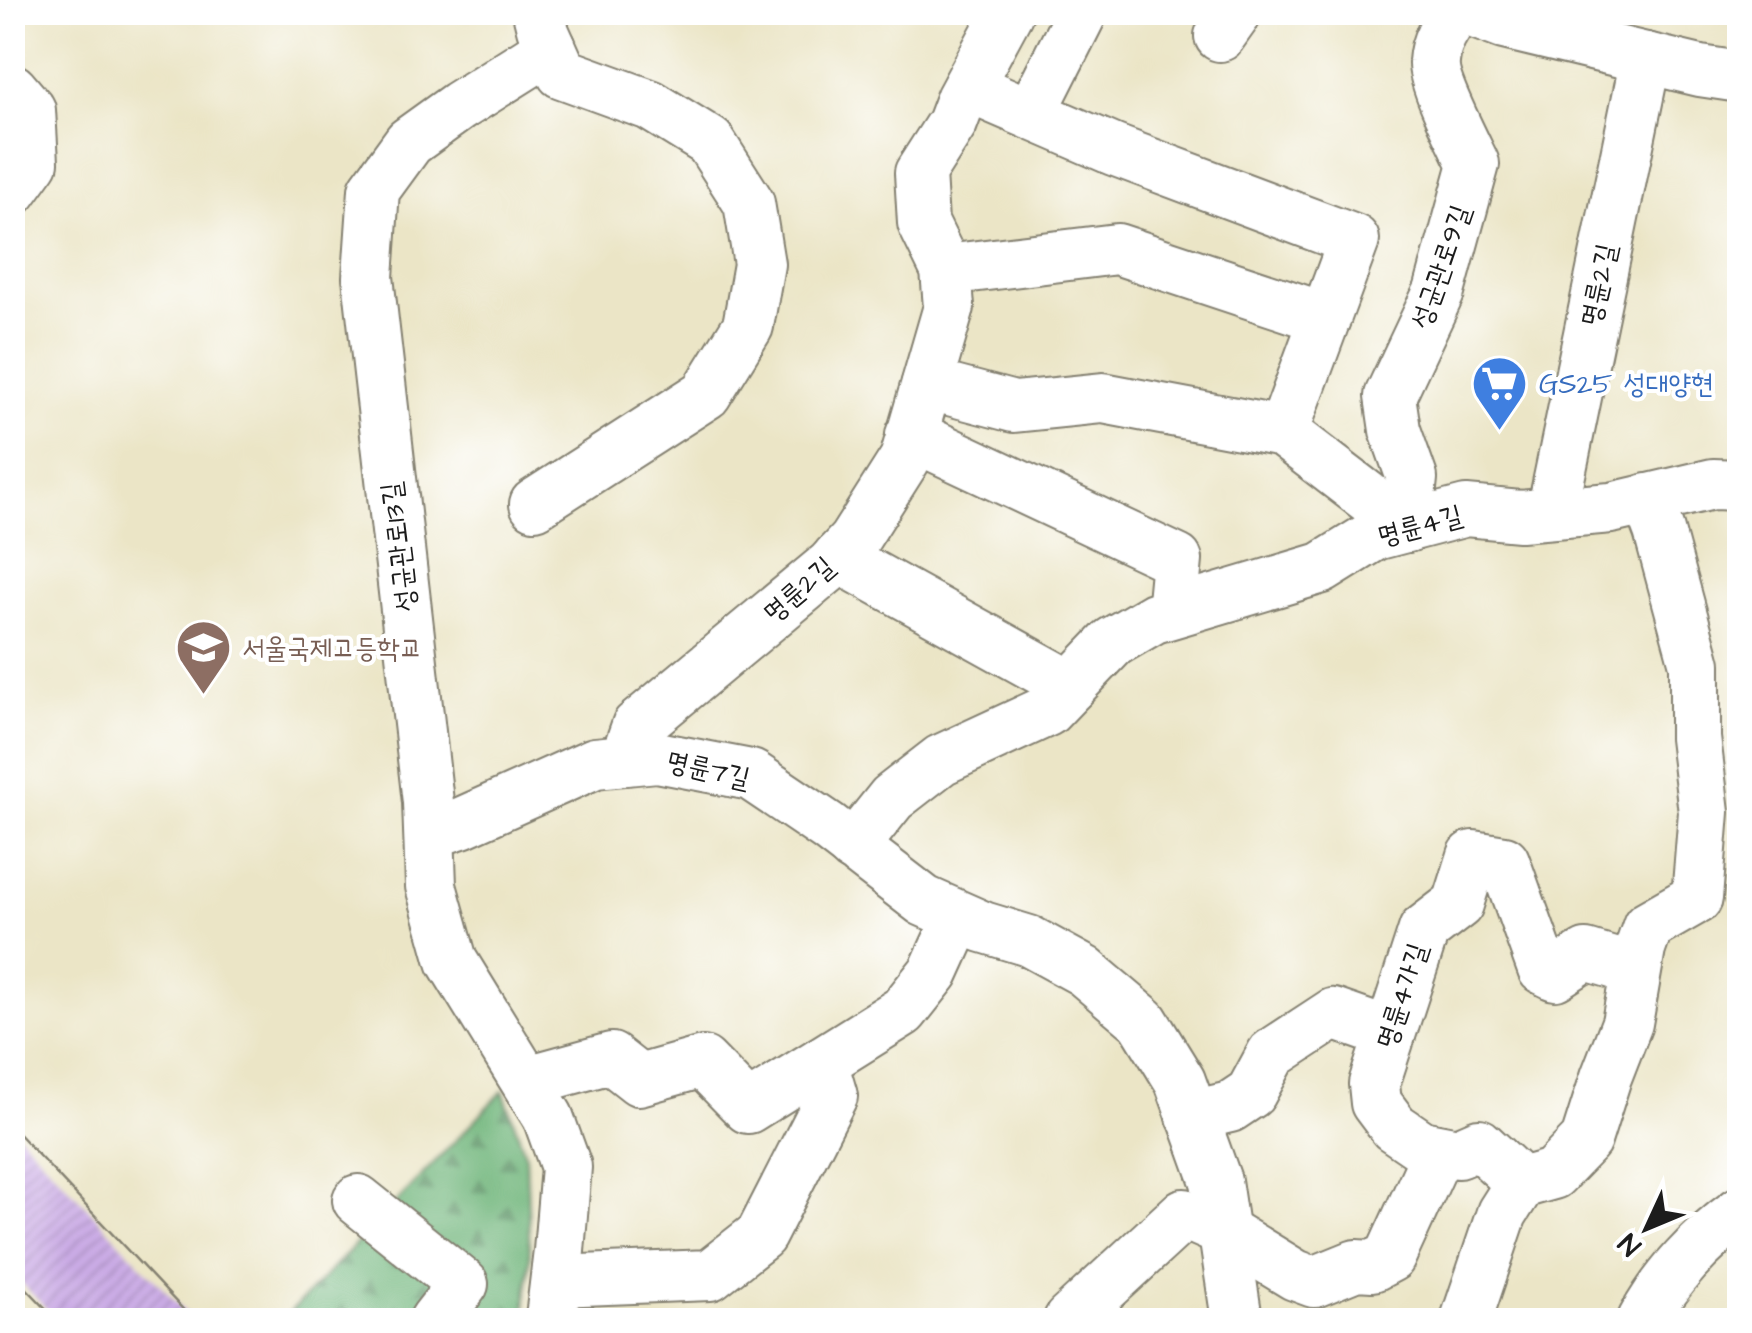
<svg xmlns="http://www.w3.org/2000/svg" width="1752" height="1333" font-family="'Architects Daughter','Poor Story',sans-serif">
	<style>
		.forest { fill: url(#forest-firs); stroke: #46684b; stroke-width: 2.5 }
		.building { fill: url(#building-hatch) }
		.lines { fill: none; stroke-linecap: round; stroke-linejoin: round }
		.minor-casing { stroke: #848071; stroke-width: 54 }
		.minor { stroke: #fff; stroke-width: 50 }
		.labels { text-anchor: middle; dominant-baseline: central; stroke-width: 8; stroke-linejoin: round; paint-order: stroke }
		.street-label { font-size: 28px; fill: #1c1c1c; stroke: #fff }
		.shop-label { font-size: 28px; fill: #366cbe; stroke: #fff; text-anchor: start }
		.education-label { font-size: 28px; fill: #785e54; stroke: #fff; text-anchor: start }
	</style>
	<defs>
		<pattern id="forest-firs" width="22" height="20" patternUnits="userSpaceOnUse" patternTransform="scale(2.5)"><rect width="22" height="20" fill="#6fb57a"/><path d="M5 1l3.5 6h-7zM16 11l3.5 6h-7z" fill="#5a9263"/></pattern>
		<pattern id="building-hatch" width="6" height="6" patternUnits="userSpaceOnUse" patternTransform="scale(2.5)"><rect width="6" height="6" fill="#caabe5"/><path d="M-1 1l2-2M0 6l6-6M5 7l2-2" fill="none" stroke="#ad93c4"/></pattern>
	</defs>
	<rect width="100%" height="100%" fill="#fff"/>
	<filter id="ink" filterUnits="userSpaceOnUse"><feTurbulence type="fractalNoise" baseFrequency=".01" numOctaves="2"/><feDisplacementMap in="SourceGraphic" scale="20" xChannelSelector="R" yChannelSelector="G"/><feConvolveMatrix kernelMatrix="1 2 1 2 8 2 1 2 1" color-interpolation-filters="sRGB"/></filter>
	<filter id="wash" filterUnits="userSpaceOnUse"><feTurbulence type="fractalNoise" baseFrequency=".0048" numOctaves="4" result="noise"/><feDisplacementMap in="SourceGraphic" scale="40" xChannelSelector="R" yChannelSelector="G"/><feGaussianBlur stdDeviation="2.25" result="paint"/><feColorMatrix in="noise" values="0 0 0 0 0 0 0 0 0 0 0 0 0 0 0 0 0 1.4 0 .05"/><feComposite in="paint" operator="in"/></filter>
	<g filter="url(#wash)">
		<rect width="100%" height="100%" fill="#ebe5c6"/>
		<polygon class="forest" points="503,1091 526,1156 530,1258 524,1318 521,1320 283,1320"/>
		<g id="blocks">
			<polygon class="building" points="12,1127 193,1320 57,1320 12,1273"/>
		</g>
	</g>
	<g filter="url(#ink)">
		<use href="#blocks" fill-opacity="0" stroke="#848071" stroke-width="2.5"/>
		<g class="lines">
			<defs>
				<g id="minor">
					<polyline points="1472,12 1504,24 1700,71 1740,77"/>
					<polyline points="1220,36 1237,12"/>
					<polyline points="551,48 459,106 409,142 374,190 368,277 428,802 431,886 452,961 548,1117 566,1167 559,1251 551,1318 552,1320"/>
					<polyline points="968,87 1114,150 1354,240 1283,432"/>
					<polyline points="12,89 30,110 33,162 12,191"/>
					<polyline points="1031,113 1082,12"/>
					<polyline points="946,270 1117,249 1325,318"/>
					<polyline points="927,384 1014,407 1103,398 1283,432 1407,527"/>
					<polyline points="911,435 1177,560 1172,612"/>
					<polyline points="535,504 706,394 748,326 759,264 749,203 710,142 650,105 562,73 542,28 538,12"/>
					<polyline points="1552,513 1646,58"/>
					<path d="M1407 527 1412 478 1395 430 1390 396 1439 292 1474 164C1464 143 1432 81 1434 62 1435 43 1445 25 1457 12"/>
					<polyline points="838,557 1071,686"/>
					<polyline points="625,760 637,726 831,565 853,541 905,459 949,307 946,270 923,223 920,173 952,123 961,99 1008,12"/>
					<polyline points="430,833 461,823 595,763 657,757 751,775 828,827 924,901 983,927 1029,941 1084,971 1143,1021 1180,1081 1216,1181 1237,1320"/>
					<polyline points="853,847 892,798 941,760 1047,711 1113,642 1154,618 1322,568 1375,535 1466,511 1520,516 1611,508 1713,484 1740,485"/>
					<polyline points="1636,970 1586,955 1555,975 1543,969 1504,861 1473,856 1458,904 1424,930 1374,1084 1376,1103 1394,1127 1422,1146 1458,1153 1479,1144 1521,1183 1553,1174 1586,1140 1606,1077 1627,1023 1640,949 1648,926 1697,898 1704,812 1695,738 1695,664 1659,531 1647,499"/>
					<polyline points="527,1081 611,1058 639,1080 703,1062 748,1108 903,1011 934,972 959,917"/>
					<polyline points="1192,1116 1230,1107 1251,1093 1272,1054 1333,1014 1390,1034"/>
					<polyline points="358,1200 463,1284 435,1320"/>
					<polyline points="556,1281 710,1275 761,1235 832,1096 822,1062"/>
					<polyline points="1069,1320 1184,1214 1223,1231 1295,1275 1314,1282 1356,1265 1373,1266 1390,1257 1439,1150"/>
					<polyline points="1466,1320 1502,1213 1521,1183"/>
					<path d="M1643 1320C1665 1279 1701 1240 1740 1212"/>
				</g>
			</defs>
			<use href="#minor" class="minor-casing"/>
			<use href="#minor" class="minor"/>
		</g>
	</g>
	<defs>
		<symbol id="supermarket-pin" viewBox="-11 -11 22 30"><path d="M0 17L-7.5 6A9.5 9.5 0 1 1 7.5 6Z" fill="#3f7fe0" stroke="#fff"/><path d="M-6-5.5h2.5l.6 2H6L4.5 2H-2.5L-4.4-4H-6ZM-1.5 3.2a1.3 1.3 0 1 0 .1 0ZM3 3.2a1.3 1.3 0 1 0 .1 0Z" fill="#fff"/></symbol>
		<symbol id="school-pin" viewBox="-11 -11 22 30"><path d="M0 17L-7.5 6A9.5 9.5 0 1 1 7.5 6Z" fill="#8d6e63" stroke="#fff"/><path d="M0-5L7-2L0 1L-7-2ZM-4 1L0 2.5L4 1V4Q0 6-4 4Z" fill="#fff"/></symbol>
	</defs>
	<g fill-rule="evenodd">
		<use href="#supermarket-pin" x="1468" y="352" width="63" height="86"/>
		<use href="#school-pin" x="172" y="616" width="63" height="86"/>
	</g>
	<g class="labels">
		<g class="street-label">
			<text transform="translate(1441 267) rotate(-71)">성균관로9길</text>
			<text transform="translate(1599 285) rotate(-78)">명륜2길</text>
			<text transform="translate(1420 526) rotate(-15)">명륜4길</text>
			<text transform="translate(399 547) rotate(-97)">성균관로13길</text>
			<text transform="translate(799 590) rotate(-41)">명륜2길</text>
			<text transform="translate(708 770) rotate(13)">명륜7길</text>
			<text transform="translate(1402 996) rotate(-72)">명륜4가길</text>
		</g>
		<g class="shop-label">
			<text x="1539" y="384">GS25 성대양현</text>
		</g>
		<g class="education-label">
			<text x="242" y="648">서울국제고등학교</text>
		</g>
	</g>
	<rect width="1752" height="1333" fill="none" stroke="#fff" stroke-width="50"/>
	<g transform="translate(1647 1228) rotate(226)" stroke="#ffffff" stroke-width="8" paint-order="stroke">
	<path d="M0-8L18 38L0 25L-18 38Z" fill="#1c1c1c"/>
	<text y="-15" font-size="28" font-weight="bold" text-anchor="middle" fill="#1c1c1c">N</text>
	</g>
</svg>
